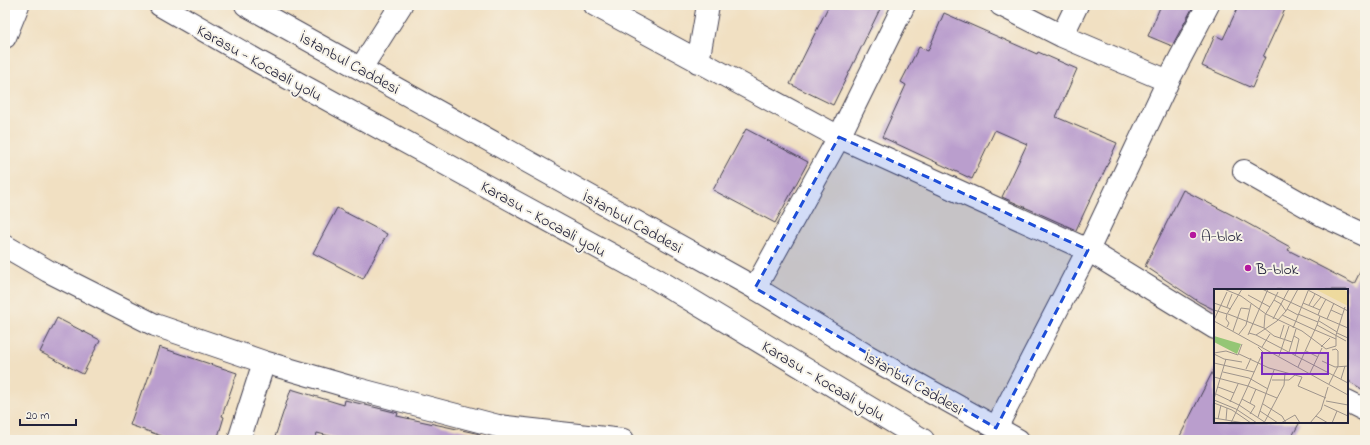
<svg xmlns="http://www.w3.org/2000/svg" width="1370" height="445" font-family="'Indie Flower',sans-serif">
<rect width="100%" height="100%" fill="#f7f3e8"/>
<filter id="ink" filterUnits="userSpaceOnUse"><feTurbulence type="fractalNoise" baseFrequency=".025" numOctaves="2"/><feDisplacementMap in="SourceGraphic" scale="8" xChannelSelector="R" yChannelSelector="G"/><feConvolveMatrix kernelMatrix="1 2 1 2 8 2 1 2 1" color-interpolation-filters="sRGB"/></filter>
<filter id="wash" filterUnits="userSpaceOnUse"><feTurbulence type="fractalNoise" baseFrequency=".012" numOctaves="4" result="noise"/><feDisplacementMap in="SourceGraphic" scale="16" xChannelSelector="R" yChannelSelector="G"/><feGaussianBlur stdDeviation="0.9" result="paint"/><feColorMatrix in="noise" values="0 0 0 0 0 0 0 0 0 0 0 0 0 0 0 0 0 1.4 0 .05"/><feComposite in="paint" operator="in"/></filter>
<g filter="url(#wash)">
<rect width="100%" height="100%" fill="#f1e0c2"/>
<g id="blocks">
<path fill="#ba9ecd" d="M829,5H882L833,105L790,84Z
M1161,5H1194L1172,46L1148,36Z
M1239,5H1287L1263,57H1265L1252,88L1202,66L1215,35L1223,39Z
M944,13L1037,54L1038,52L1077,69L1056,117L1117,143L1100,181H1099L1076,230L1002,197L1027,144L995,130L972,179L882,137L906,85L901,82L919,47L928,51Z
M746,129L808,162L775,223L713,190Z
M1183,190L1236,217L1290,247L1288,250L1354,284L1365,262V391L1347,380V290H1215V310L1199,302L1145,266Z
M337,208L387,234L363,279L313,253Z
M57,318L100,340L83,374L40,352Z
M159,347L237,373L222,416L224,417L217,440H173L130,425L142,390H144Z
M1215,367V422H1300L1290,440H1178Z
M291,389L344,405L345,400L398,413L397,416L480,434L479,440H346L317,433L315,440H284L275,437Z"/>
</g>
</g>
<g filter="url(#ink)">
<use href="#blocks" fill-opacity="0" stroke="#413e4f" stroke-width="1"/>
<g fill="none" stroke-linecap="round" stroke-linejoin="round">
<g stroke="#413e4f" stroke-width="24">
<path id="minor" d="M595,5L839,137L1088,250L1215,328
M1001,5L1062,36L1168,81
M1062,36L1077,5
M5,37L18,5
M698,62L708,5
M361,68L401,5
M1244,171L1322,215L1365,235
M5,246L48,271L155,325L264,362L350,387L498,426L623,440
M755,288L839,137L904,5
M1347,401L1365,410
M996,428L1088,250L1168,81L1208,5
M239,440L264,362"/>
</g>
<g stroke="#413e4f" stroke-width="24">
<path id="trunk" d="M160,5L261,63L656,279L923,440
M246,5L755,288L864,354L1018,440"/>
</g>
<use href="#minor" stroke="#fff" stroke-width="22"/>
<use href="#trunk" stroke="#fff" stroke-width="22"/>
</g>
</g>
<path fill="#1d4ed8" fill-opacity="0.2" stroke="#1d4ed8" stroke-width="3" stroke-dasharray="8 5" stroke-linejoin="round" d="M839,137L1088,250L996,428L755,288Z"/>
<g fill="#b5179e" stroke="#f7f3e8" stroke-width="1.5">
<circle cx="1193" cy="235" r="4"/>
<circle cx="1248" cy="268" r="4"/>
</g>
<g text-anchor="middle" stroke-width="4" stroke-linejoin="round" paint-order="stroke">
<g font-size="16" fill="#22223b" stroke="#f7f3e8">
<text transform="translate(260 62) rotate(29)" y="6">Karasu - Kocaali yolu</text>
<text transform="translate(350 62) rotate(29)" y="6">İstanbul Caddesi</text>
<text transform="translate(544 218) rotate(29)" y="6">Karasu - Kocaali yolu</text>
<text transform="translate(633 221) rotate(29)" y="6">İstanbul Caddesi</text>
<text transform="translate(824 380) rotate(31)" y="6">Karasu - Kocaali yolu</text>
<text transform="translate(914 382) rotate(30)" y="6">İstanbul Caddesi</text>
</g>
<g font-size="16" fill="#22223b" stroke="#f7f3e8" text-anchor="start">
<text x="1201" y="241">A-blok</text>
<text x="1256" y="274">B-blok</text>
</g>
</g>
<g transform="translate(1214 289)">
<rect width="134" height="134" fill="#f1e0c2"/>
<path d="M0,47L27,55L23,65L0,53Z" fill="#95c675"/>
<path d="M101,0H128L134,3V17Z" fill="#eeda9e"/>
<path fill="none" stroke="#9e948c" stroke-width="1" d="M10,0L27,7L52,25L88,42L112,60L122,57V46L131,18M48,0L104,26L106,21L89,14M92,0L134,22M64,3L60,11L67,15L75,0M34,6L56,18M0,14L17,20M95,16L101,5M13,18L18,5M99,18L107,8M73,20L84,26M0,21L13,25M106,21L112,10M117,21L128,26M72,22L84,0M14,25L50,39L60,47L78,53M84,25L104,33M68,26L101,41M106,27L134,39M113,30L120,14M0,31L13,3M0,32L134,106M105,32L123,43M103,36L132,52M13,38L15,34L12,30L13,25L28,0M50,39L51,26L60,11M79,39L94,2M101,41L122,50M19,42L27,19L35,20M35,44L42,46L63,32L72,22L67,15L59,30M123,44L134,49M25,45L32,36L37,15M34,46L54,0M42,46L134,94M80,47L85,50L81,67M66,49L70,36M48,58L56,45M107,58L116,49M92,62L104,68M75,63L82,40M0,64L12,62L24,66L28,55M0,65L10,70L28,73M25,65L55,79L88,88L84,97L112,109M65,67L75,37M108,72L121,78L134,77M0,74L40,83M84,78L103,36L106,27L104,26M32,80L37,69M9,83L35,89L54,100M96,84L108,59M0,88L34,97L49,63L44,58M127,90L131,77M58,91H75L81,86M115,95L124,77V62L122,60L118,61M4,98L20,104M2,105L25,116L52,134M0,110L12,70M28,110L41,117L36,125M0,111L22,120L43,134M112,112L134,116M16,113L24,95M0,114L18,121L37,134M36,114L42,100M49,115L68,127L72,134M110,116L123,122L118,134M46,122L64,134M123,122L134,127M102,127L114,134M44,128L60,81M0,129L30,134M4,130L7,116M12,131L13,119M17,134L34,97L63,109M50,134L70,96L71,84M67,134L81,126L86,134M96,134L107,121L114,98"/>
<path fill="#7b2cbf" fill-opacity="0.15" stroke="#7b2cbf" stroke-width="2" d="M48,64H114V85H48Z"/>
<rect width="134" height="134" fill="none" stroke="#22223b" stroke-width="2"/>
</g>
<rect width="1370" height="445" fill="none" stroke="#f7f3e8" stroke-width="20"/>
<path d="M20 419v6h56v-6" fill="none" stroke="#22223b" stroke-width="2"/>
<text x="26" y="419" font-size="12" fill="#22223b" stroke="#f7f3e8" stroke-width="3" paint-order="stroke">20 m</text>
</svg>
